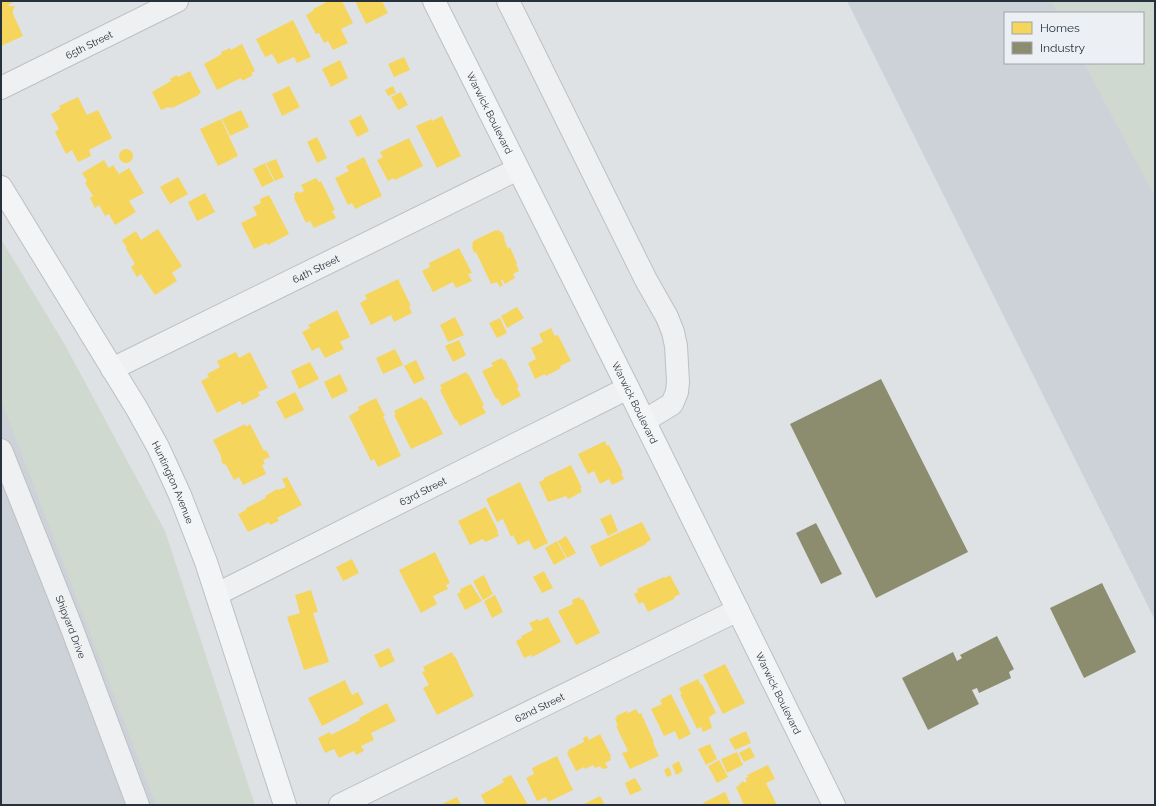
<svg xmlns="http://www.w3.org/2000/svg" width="1156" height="806" font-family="Raleway,sans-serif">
<rect width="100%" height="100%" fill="#dfe2e5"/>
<path fill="#cdd2d8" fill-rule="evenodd" d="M847,1H1155V620ZM1005,13H1143V63H1005Z
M1,268L240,805H1Z"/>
<path fill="#d0d9d0" d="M1051,1H1155V197L1084,63H1143V13H1058Z
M1,239L65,345L165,531L255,805H156L1,400Z"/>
<path fill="#f6d55c" d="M1,1H15L8,5L10,6H14L15,8L13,9V14L23,36L1,46Z
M324,1H342L353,23L341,29L348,43L333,50L328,41L324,43L319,33L316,34L306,15L313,11V9L325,3Z
M355,1H382L388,13L366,24Z
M293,20L311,57L297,63L294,57L278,64L272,54L265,57L256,39Z
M242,44L255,71L251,73L253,75L242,81L241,78L217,90L204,64L222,54L221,52L230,48L231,50Z
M404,57L410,70L394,77L388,64Z
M340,60L348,78L331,87L322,69Z
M190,71L201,93L198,94L199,95L172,108L171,107L169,108L168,107L161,110L152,92L171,81L170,79L177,75L178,77Z
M289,86L300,107L282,116L272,94Z
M393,86L396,93L388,96L385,90Z
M401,92L408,105L398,110L391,97Z
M78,97L87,115L98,110L112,138L89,150L91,156L78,162L72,150L66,154L55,132L59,129L51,114L60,109L59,106Z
M241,110L249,127L230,136L222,119Z
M361,115L369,131L357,137L349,121Z
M442,116L461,156L437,168L416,126L432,119V121Z
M221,119L238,156L218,166L200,129Z
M317,137L327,158L317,163L307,142Z
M409,138L423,166L395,180L393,178L388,181L377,160L383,157L380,152Z
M119 156a7 7 0 1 1 14 0a7 7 0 1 1-14 0Z
M364,157L382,196L355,209L352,203L348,205L335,178L349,171L346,166Z
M276,159L284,177L275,181L266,163Z
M104,160L109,168L113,165L119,174L129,168L144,193L129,201L136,212L115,225L109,214L105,216L99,205L95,208L90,198L93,196L85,183L87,181L82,173Z
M265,163L274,181L262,187L253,169Z
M178,177L188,194L170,204L160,187Z
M316,178L319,182L321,181L335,210L332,211L336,218L314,228L310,221L306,223L294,198L295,197L294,194L298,191L299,193L304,191L301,185Z
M205,193L215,212L197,221L188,202Z
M269,195L289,234L268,245L266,243L254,249L241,223L257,215L253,207L261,203L260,199Z
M158,229L182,266L172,273L177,281L155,295L141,274L137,277L131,267L135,264L126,249L127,248L122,240L136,231L141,240Z
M496,230L497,231L499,230L501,233L502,232L505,238L504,239L508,249L510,247L517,263L516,264L519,271L513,274L515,278L505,284L502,279L501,280L503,285L500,287L497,282L491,284L476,252L474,253L472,247L473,246L472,243L474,242L473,241Z
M459,248L472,273L468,274L472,281L456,288L453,282L433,292L422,271L430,267L429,263Z
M398,279L411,306H409L412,313L394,322L391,315L371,325L360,303L367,299L365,295Z
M517,307L524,318L507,328L501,316Z
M337,310L350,337L340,342L344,349L325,358L319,347L312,351L302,332L310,328L308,325Z
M455,317L464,335L448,342L440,325Z
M500,318L507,333L497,338L489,323Z
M551,328L555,336L558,335L571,361L560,366L561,368L546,376L545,374L535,379L528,363L536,359L531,348L543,342L539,334Z
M459,340L466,355L453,362L445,346Z
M395,349L403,365L383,374L376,358Z
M236,352L239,358L250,352L268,388L258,392L260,396L242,405L240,401L217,413L201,381L209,377L207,374L220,367L217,361Z
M502,358L504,361L505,360L519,387L517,388L521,396L502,406L497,398L496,399L482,371L493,366L491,363Z
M416,360L425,379L414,384L404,366Z
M310,362L319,379L299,389L291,371Z
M466,372L468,375H469L484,405L482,406L486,413L460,426L456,419L455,420L440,390L442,389L440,385Z
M340,374L348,391L332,399L324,382Z
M295,392L304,410L285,419L276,402Z
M422,397L424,401L426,400L443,434L411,449L394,415H396L394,411Z
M376,398L385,416H383L401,456L378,467L374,459L371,461L349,416L359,410L358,407Z
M245,424L246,427L250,424L264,451L266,450L270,457L263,460L265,464L262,465L266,474L243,485L239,477L234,480L226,465L222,463L221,456L213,440Z
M605,441L607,446L609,445L623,473H621L624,479L612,485L609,479L600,484L594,471L588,474L578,454Z
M571,465L582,488H580L582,492L568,499L566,496L548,502L539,482L544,480V478Z
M287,477L302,505L277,518L279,521L270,525L269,522L248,532L238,514L246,510V508L266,498L265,496L277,489L278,490L286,487L282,479Z
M520,482L548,543L534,550L529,540L518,545L513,535L511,537L503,519L497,522L486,499Z
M486,507L498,531L497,532L499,536L485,542L483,539L470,545L458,521Z
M611,514L618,531L608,536L600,519Z
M642,522L651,540L646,543V544L600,567L590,546Z
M566,536L576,553L567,558L558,541Z
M557,541L566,558L554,565L545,548Z
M435,552L450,583L446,585L448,589L433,596L437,604L421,613L399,570Z
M352,559L359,573L343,581L336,567Z
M544,571L553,588L542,593L533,577Z
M484,575L493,594L483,600L473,581Z
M670,575L680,594L674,597V599L648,612L643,602L639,604L634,594L638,592L637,589L664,577L665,578Z
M471,584L482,601L465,610L457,594L461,592L460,589Z
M311,590L318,612L313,613L329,662L304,670L287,617L300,613L295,595Z
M495,595L503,612L492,618L484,601Z
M580,597L581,600L583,599L600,633L576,645L558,611L573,604L572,600Z
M548,617L561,642L532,657L531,655L524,658L516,641L522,638L521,636L533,630L529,623L538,619L539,621Z
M389,648L395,661L380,668L374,655Z
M452,652L454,657L455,656L474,696L437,715L423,688L429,685L422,672L425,671L423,667Z
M725,664L745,703L723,714L703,675Z
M698,679L701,685L702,684L716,713L709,717L712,728L703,732L701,727L697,729L680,694H682L679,688Z
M345,680L352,695L358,692L364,704L322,726L308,698Z
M671,694L691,734L679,740L675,731L664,736L651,709L662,704L660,700Z
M387,703L396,721L371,733L374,740L361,746L364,751L356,755L354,751L339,758L334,749L325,753L318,738L330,732L331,735L360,720L359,718Z
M636,709L639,714L641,713L654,742L653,743L659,756L630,769L622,753L628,751L616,726L618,725L615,719L617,718L616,716L627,711L628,713Z
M746,731L751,743L735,750L729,739Z
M600,734L611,756L610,757L611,760L605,763L608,768L602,769L600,766L595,768L593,765L585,769L584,767L576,771L567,753L569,752L568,750L584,742L583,738L587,736L589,740Z
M710,744L717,759L706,765L698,749Z
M750,747L755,757L744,762L739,753Z
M737,752L743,765L727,773L721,759Z
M557,756L573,790L548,802L546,797L537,801L526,778L534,774L532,768Z
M719,760L728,777L717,783L708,766Z
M679,761L683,771L676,775L672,765Z
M768,765L775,779L766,783L777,805H744L736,787L740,785L739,784L744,781V783L747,781L745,778L749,777L747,775Z
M669,767L672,775L667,777L664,770Z
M511,775L528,805H486L481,795L504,782L502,779Z
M635,778L642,790L630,795L625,783Z
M725,792L731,805H704L703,803Z
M600,796L605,805H582Z
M457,797L461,805H443L442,804Z"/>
<path fill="#8c8c6e" d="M881,379L968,552L876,598L790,424Z
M816,523L842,574L821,584L796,533Z
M1102,583L1136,652L1084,678L1050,608Z
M997,636L1014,669L1009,672L1011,678L979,693L977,688L972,690L979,704L928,730L902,678L953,652L957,661L962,658L960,655Z"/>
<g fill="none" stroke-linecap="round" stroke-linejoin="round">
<g stroke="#bdc0c3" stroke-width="24">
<g id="minor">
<path d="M508,1L646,280L667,317L673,332L676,346L678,382L677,392L672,404L644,421"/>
<path id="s1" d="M1,88L177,1"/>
<path id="s2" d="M112,369L518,169"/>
<path id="s3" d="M1,450L71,626L138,805"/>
<path id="s4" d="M217,594L628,388"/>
<path id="s5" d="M340,805L738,610"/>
</g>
</g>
<g stroke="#bbbfc3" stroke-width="24">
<g id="major">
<path id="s6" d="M434,1L628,388L834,805"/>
<path id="s7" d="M1,187L137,409L158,447L180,495L206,562L285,805"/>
</g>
</g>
<use href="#minor" stroke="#eef0f1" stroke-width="22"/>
<use href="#major" stroke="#f3f4f5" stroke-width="22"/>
</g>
<g text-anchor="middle" stroke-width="4" stroke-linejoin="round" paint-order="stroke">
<g font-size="10" fill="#26313d" stroke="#ecf0f5">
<text dy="4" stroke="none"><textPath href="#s1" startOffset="98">65th Street</textPath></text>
<text dy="4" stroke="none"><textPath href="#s6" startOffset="125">Warwick Boulevard</textPath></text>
<text dy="4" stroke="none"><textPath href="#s2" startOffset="227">64th Street</textPath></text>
<text dy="4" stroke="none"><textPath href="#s6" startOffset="449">Warwick Boulevard</textPath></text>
<text dy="4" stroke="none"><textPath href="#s7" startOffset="342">Huntington Avenue</textPath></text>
<text dy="4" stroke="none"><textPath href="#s4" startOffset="230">63rd Street</textPath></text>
<text dy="4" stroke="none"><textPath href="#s3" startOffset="190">Shipyard Drive</textPath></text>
<text dy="4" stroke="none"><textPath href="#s6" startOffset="773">Warwick Boulevard</textPath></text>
<text dy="4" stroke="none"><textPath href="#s5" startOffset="222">62nd Street</textPath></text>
</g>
</g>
<rect width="1156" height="806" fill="none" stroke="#26313d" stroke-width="4"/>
<rect x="1004" y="12" width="140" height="52" fill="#ecf0f5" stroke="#9da4ab"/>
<rect x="1012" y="22" width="20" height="12" fill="#f6d55c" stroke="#9da4ab"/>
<text x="1040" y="32" font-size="12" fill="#26313d">Homes</text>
<rect x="1012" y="42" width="20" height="12" fill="#8c8c6e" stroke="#9da4ab"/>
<text x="1040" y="52" font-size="12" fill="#26313d">Industry</text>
</svg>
